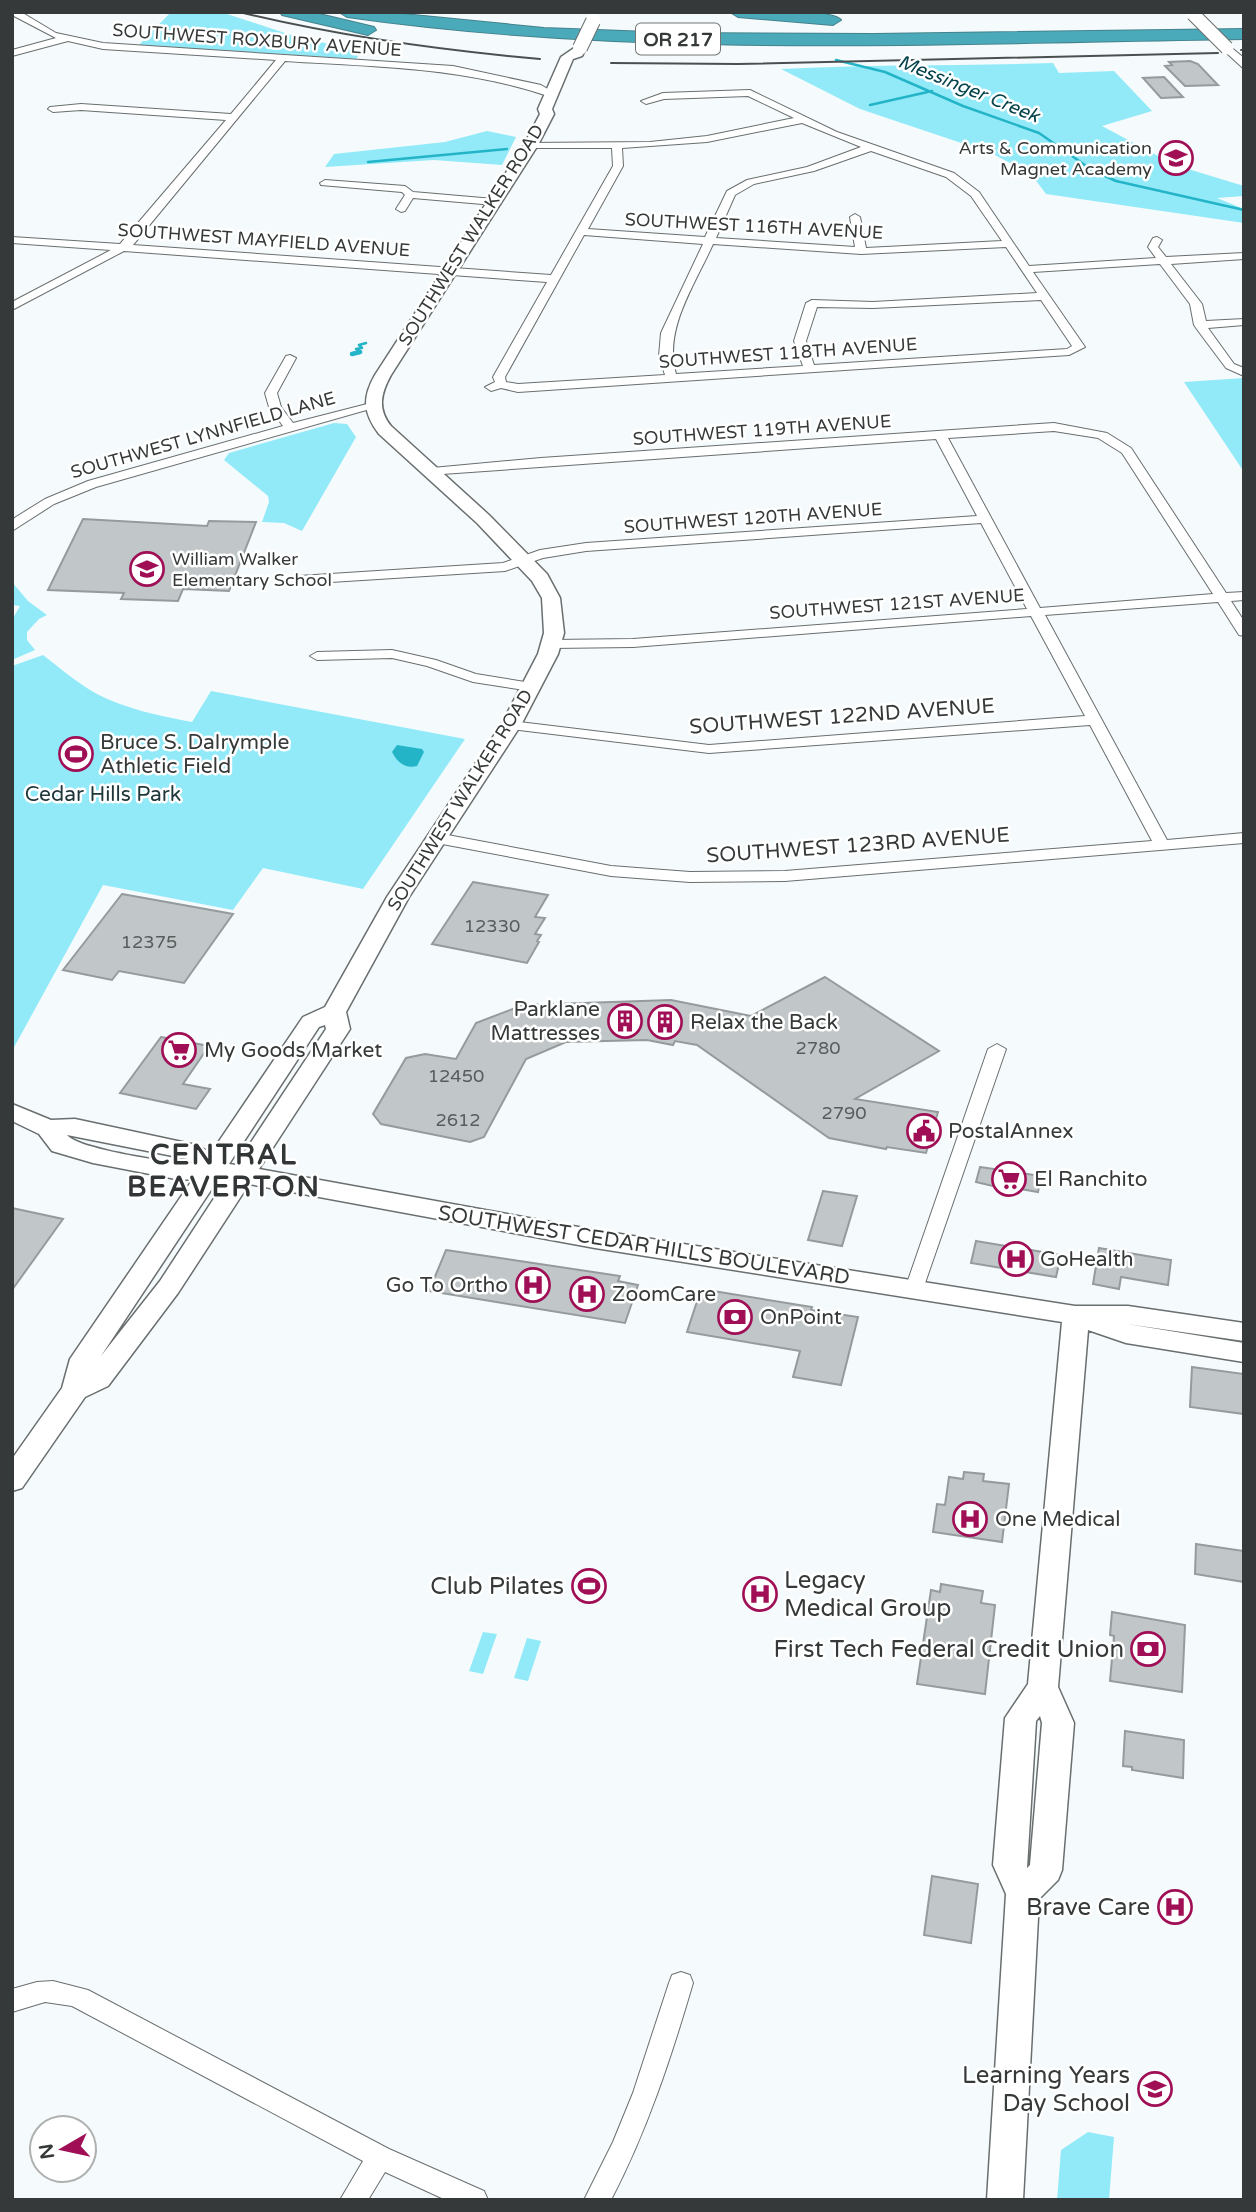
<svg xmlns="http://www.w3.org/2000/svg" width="1256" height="2212" font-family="'Varela Round',sans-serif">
<rect width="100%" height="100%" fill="#f5fbfc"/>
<path fill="#92eaf9" d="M171,12H221L297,37L362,51L356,59L139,45Z
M1053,63L1059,73L1114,71L1152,111L1102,126L1175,165L1244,186V196L1217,198L1244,209V223L1046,194L1031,174L991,153L860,109L781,69C872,64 962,66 1053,63Z
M487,131L516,137L502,165L434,160L325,167L334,154L445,142Z
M1244,378V472L1184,382Z
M334,423L347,424L356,437L302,531L284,523L262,522L269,502L268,496L224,460L229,453Z
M12,582L28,601L47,615L39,619L27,632V640L35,650L12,660V620L20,606L12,605Z
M43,655C60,668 77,683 97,694C125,709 161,716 192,722L211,691L465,739L363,889L263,868L233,910L103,885L12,1051V666Z
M483,1632L497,1634L483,1674L469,1671Z
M527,1638L541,1641L528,1681L514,1678Z
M1088,2132L1114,2137L1109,2200H1057L1061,2150Z"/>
<path fill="#24b4c7" d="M397,745L422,749L424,752L417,766C405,769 397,762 392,752Z"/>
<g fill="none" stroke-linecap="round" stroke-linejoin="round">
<path stroke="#24b4c7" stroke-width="2.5" d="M836,60L885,72L963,106L1039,133L1092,170L1116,181L1244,210
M870,105L932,91
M368,162L507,149
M355,353L361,352L356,349L362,348L359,345L366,343"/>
<path stroke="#24b4c7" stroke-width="4.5" d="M352,354L360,352"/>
</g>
<path fill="#c1c7c8" stroke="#959b9c" stroke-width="2" d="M1190,61L1198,64L1218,85L1185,86L1165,66L1172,65L1169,62Z
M1164,77L1183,97L1161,98L1143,78Z
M83,519L207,526L209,521L256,522L229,591L183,589L178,601L121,599L124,593L48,590Z
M473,882L548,895L535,917L545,918L535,934L541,935L537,941L539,942L527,963L432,944Z
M122,894L233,914L184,983L119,971L112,980L63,970Z
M825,977L939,1051L855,1099L938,1112L926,1153L887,1147L886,1149L829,1138L697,1045L675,1041L673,1045L647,1040L566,1042L526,1059L484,1137L470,1142L381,1124L373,1114L406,1058L425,1054L456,1059L476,1023L523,1005L671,1000L751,1016Z
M161,1037L209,1046L183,1084L210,1089L196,1109L120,1093Z
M980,1167L1041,1176L1038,1192L1014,1188V1191L976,1182Z
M823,1191L857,1196L842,1246L808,1240Z
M12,1208L63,1219L12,1290Z
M976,1241L1061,1255L1056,1277L971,1263Z
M1099,1248L1171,1260L1168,1285L1121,1277L1119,1289L1093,1284Z
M446,1250L620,1276L618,1281L638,1285L625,1323L429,1291Z
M701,1289L812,1307L811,1310L858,1317L841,1385L793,1377L800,1351L687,1332Z
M1192,1367L1244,1374V1414L1190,1407Z
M964,1472L984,1474L983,1481L1009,1484L1002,1542L933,1532L937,1504L945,1505L949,1477L963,1479Z
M1196,1544L1244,1551V1582L1195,1574Z
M941,1584L983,1591L981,1603L995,1605L985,1694L917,1684L931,1590L940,1592Z
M1112,1612L1185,1625L1182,1692L1110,1681L1114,1636L1110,1635Z
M1125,1731L1184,1740L1183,1778L1132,1770V1767L1123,1766Z
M932,1876L978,1884L971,1943L924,1935Z"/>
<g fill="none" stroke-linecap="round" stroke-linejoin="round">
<g stroke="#696e6f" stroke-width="2">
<path id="minor" d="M12,12H21L56,33L103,43L453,66L541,85L556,94L551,97C465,67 376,67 285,61L133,245L551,275L613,166L612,148H531L527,147V143L650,142L707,136L794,118L748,96L664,99L646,104L641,101L663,93L750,90L837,132L954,173L979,192L1029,266L1156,258L1148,247L1153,238L1157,237L1162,240L1158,247L1166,257L1244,253V259L1171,264L1202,304L1206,321L1244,319V325L1208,328L1234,364L1244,368V376L1226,368L1199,332L1194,325L1190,304L1160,264L1033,272L1085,347L1069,355L518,392L501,388L491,391L485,387L495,382L493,377L547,282L124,251L12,310V302L111,250L12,243V237L120,244L226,120L81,110L53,112L48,109L50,107L81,104L231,114L276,60L103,49L68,41L12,56V50L56,38L12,15ZM802,123L861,147L807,167L747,180L727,191L705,237L588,229L623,166L622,148L707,142ZM871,151L946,177L971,196L1002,241L866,248L860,217L855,214L850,217L855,247L716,238L735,195L754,184L814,171ZM584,235L703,244L661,333L659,356L665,375L518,384L506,382L505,377ZM713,244L861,254L1006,247L1037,293L873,302L812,300L806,303L794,341L803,366L676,374C663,329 695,285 713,244ZM1041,300L1072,346L1067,349L814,365L806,341L817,307L873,308Z
M325,180L405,186L413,192L494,199L499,202L494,205L413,198L405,211L401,212L396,209L405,195L402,192L321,185L320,183Z
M290,355L296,358L277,393L281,407L293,423L371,403L377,407L96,487L54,504L12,531V520L16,517L45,499L88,481L283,426L269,407L265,393L286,356Z
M1054,423L1107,433L1131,448L1226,593L1244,592V600L1231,601L1244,621V636L1239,635L1218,602L1045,615L1167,840L1244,833V843L785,881L690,882L611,876L437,843L429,838L437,833L611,866L690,872L785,871L1152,841L1090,725L709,753L511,729L504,725L511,721L709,745L1085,716L1031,616L633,647L552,648L545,644L552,640L633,639L1027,609L981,523L586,551L543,558L505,571L299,584L292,580L299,576L503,563L540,550L586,543L977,516L936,439L428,475L426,472L432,468L541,458ZM1054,431L1098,438L1122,453L1213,594L1040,608L948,438Z
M392,650L436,660L476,674L531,683L538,687L531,691L473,682L427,666L392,658L317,660L310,656L317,652Z
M997,1044L1006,1049L923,1289L921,1294H907L905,1289L988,1049Z
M681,1972L690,1975L693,1983C671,2058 647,2131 611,2200H584L613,2142L633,2093L669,1983L672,1975Z
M53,1981L88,1990L389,2149L484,2191L488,2200H446L385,2172L368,2200H340L363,2161L72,2006L45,2002L12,2012V1989L37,1982Z"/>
</g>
<g stroke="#696e6f" stroke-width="2">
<path id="tertiary" d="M1227,44L1244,58V69L1221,48Z"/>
</g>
<g stroke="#696e6f" stroke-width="3">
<path id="secondary" d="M580,44L586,48L582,56L573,59L552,109L554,114L538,145L391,375C381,393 377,409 391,426L489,515L547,574L560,598L564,633L558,654L521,725L409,897L346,1012L350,1029L259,1169L595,1230L1075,1306H1128L1244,1323V1341L1127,1324L1244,1343V1362L1126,1343L1088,1330L1058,1687L1074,1723L1062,1870L1058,1880L1039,1899L1023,2200H987L1006,1894L993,1865L1005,1718L1028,1684L1062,1322L595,1248L249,1184L178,1293L108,1386L85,1397L22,1488L12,1491V1459L62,1388L70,1359L193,1179L181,1180L93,1163L52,1151L39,1134L12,1121V1104L51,1120L75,1119L196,1145L211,1153L303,1017L325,1007L387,897L501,725L538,654L544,633L542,598L532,581L477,523L379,434C363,413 362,398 375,375L524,145L540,114L538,109L561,57ZM325,1025L326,1029L236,1165L229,1164L319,1027ZM67,1135L188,1159L192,1163L181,1164C159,1160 78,1149 67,1135ZM219,1178L226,1180L160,1281L101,1356ZM1040,1716L1042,1723L1030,1865L1027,1868L1036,1721Z"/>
</g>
<g stroke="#44828d" stroke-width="2">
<path id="motorway" d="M280,12H311L374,27L376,30L368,35L282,15Z
M339,12H383L544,28L676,33L874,34L1244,29V39C945,43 643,59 347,17Z
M730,12C750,12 829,8 841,20L833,25L738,17Z"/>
</g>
<use href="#minor" fill="#fff" fill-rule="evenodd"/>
<use href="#tertiary" fill="#fff" fill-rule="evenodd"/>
<use href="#secondary" fill="#fff" fill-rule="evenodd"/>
<use href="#motorway" fill="#4baaba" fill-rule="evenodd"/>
<path stroke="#4b4f4f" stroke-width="2" d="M239,12C338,36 438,50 540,59
M1241,50H1244
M611,63L738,64L1218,53"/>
<g stroke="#696e6f" stroke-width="15" stroke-linecap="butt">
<path id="tertiary-bridge" d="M1193,14L1227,48"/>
</g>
<g stroke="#696e6f" stroke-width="16" stroke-linecap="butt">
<path id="secondary-bridge" d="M580,48L593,21"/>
</g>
<use href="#tertiary-bridge" stroke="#fff" stroke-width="13"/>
<use href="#secondary-bridge" stroke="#fff" stroke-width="14"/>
</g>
<defs>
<g id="school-ring" transform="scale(1.75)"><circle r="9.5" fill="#fff" stroke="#a00f56" stroke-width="1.5"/><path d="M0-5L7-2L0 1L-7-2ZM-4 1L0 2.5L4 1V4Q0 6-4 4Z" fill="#a00f56"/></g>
<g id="stadium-ring" transform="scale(1.75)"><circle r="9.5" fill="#fff" stroke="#a00f56" stroke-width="1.5"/><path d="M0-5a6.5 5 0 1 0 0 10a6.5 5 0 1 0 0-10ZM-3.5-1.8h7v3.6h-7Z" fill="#a00f56"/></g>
<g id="building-ring" transform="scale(1.75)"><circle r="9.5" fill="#fff" stroke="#a00f56" stroke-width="1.5"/><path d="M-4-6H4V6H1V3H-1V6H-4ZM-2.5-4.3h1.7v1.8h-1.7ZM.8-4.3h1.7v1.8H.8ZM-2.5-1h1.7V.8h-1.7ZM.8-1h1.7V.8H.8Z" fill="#a00f56"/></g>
<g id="supermarket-ring" transform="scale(1.75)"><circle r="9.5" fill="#fff" stroke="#a00f56" stroke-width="1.5"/><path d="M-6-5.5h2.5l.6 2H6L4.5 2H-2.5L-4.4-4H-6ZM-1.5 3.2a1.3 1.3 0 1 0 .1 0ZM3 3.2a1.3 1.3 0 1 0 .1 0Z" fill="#a00f56"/></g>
<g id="civic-ring" transform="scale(1.75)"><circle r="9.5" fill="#fff" stroke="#a00f56" stroke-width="1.5"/><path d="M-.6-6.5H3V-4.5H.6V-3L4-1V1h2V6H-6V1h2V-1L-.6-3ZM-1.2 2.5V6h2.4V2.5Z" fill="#a00f56"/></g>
<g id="hospital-ring" transform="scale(1.75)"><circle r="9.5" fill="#fff" stroke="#a00f56" stroke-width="1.5"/><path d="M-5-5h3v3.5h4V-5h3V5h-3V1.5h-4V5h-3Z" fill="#a00f56"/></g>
<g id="bank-ring" transform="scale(1.75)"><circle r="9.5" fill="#fff" stroke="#a00f56" stroke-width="1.5"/><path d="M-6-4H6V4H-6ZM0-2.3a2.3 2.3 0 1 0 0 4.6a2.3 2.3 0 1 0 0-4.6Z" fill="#a00f56"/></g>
</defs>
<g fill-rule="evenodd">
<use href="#school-ring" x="1176" y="158"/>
<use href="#school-ring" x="147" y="569"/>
<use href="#stadium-ring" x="76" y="754"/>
<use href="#building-ring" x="625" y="1021"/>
<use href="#building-ring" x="665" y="1022"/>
<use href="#supermarket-ring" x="179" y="1050"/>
<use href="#civic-ring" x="924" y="1131"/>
<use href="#supermarket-ring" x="1009" y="1179"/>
<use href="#hospital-ring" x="1016" y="1259"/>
<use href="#hospital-ring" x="533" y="1285"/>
<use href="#hospital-ring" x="587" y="1294"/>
<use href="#bank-ring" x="735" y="1317"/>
<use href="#hospital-ring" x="970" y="1519"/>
<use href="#stadium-ring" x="589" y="1586"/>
<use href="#hospital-ring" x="760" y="1594"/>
<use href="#bank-ring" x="1148" y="1649"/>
<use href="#hospital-ring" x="1175" y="1907"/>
<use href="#school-ring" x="1155" y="2089"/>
</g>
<g text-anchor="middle" stroke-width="5" stroke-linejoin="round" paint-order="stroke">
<g font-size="18" fill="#363939" stroke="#fff">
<text transform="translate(257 40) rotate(4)" y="6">SOUTHWEST ROXBURY AVENUE</text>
<text transform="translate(754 226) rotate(3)" y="6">SOUTHWEST 116TH AVENUE</text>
<text transform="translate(471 235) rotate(-58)" y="6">SOUTHWEST WALKER ROAD</text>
<text transform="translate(264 240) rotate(4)" y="6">SOUTHWEST MAYFIELD AVENUE</text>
<text transform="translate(788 353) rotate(-4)" y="6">SOUTHWEST 118TH AVENUE</text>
<text transform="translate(762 430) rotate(-4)" y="6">SOUTHWEST 119TH AVENUE</text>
<text transform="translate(203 435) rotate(-16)" y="6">SOUTHWEST LYNNFIELD LANE</text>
<text transform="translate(753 518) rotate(-4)" y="6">SOUTHWEST 120TH AVENUE</text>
<text transform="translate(897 604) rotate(-4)" y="6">SOUTHWEST 121ST AVENUE</text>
<text transform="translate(460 800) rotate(-58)" y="6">SOUTHWEST WALKER ROAD</text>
</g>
<g font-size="18" fill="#363939" stroke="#fff" text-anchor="end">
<text x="1152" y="154">Arts &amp; Communication<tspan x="1152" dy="21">Magnet Academy</tspan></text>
<text x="172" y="565" text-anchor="start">William Walker<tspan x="172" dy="21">Elementary School</tspan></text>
</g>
<g font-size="18" fill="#595c5d">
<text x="492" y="932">12330</text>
<text x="149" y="948">12375</text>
<text x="818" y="1054">2780</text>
<text x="456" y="1082">12450</text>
<text x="844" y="1119">2790</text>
<text x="458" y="1126">2612</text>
</g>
<rect fill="#fff" stroke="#727474" stroke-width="2" x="636" y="23.5" width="84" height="31" rx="5"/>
<g font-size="19" font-weight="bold" fill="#363939">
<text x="678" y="46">OR 217</text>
</g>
<g font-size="19" font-style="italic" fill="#05434b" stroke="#fff">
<text transform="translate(969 88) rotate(22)" y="7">Messinger Creek</text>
</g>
<g font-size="21" fill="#363939" stroke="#fff">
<text transform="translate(842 716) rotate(-4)" y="7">SOUTHWEST 122ND AVENUE</text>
<text transform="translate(858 845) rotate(-4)" y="7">SOUTHWEST 123RD AVENUE</text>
<text transform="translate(644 1245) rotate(9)" y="7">SOUTHWEST CEDAR HILLS BOULEVARD</text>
</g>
<g font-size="21" fill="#363939" stroke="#fff" text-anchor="start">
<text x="100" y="749">Bruce S. DaIrymple<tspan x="100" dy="24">Athletic Field</tspan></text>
<text x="600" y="1016" text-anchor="end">Parklane<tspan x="600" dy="24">Mattresses</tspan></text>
<text x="690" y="1029">Relax the Back</text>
<text x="204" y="1057">My Goods Market</text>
<text x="948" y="1138">PostalAnnex</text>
<text x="1034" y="1186">El Ranchito</text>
<text x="1040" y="1266">GoHealth</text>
<text x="508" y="1292" text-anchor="end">Go To Ortho</text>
<text x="612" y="1301">ZoomCare</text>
<text x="760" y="1324">OnPoint</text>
<text x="995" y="1526">One Medical</text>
</g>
<g font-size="21" fill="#1f363a" stroke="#fff">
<text x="103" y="801">Cedar Hills Park</text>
</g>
<g font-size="24" fill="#363939" stroke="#fff" text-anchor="end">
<text x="784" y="1588" text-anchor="start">Legacy<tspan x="784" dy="28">Medical Group</tspan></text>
<text x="564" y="1594">Club Pilates</text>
<text x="1124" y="1657">First Tech Federal Credit Union</text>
<text x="1150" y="1915">Brave Care</text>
<text x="1130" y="2083">Learning Years<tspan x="1130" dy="28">Day School</tspan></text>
</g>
<g font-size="28" font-weight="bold" letter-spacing="2" fill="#323637" stroke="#fff">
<text x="224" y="1164">CENTRAL<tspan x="224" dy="32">BEAVERTON</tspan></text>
</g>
</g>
<rect width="1256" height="2212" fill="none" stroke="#363939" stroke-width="28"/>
<g transform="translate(63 2149) rotate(261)"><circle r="33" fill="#ffffff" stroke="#afb0b0" stroke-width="2"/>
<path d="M0-5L12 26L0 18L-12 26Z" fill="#a00f56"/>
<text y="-10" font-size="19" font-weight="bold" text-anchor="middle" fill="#363939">N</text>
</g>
</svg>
